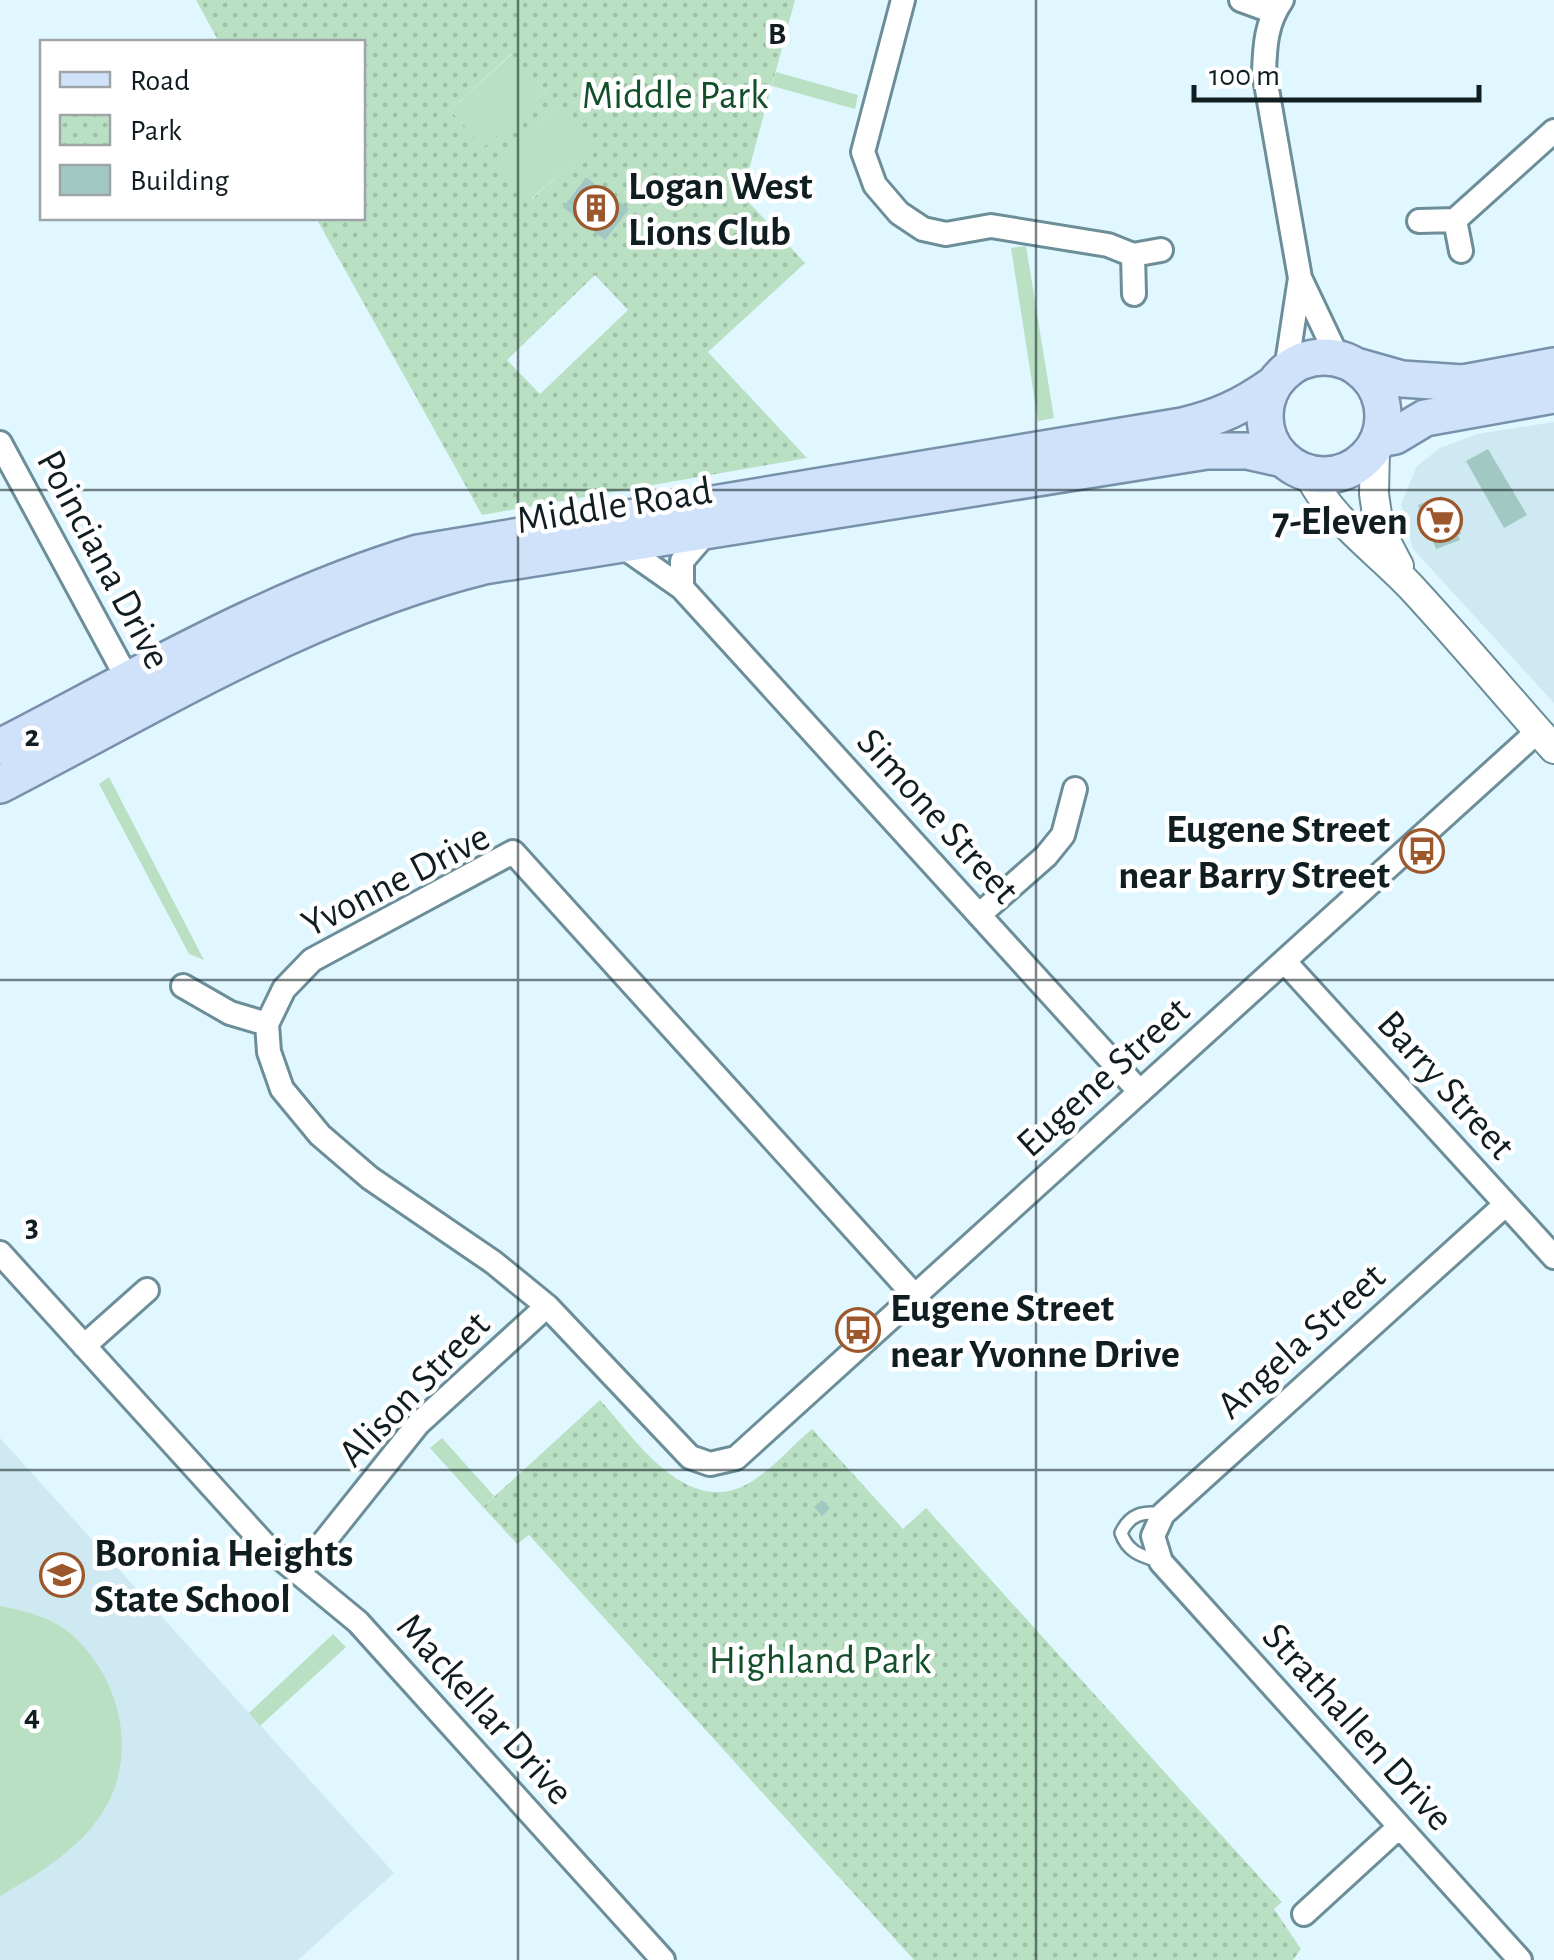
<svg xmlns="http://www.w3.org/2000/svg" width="1554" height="1960" font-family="'Alegreya Sans',sans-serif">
<defs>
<pattern id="park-dots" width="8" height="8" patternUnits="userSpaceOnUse" patternTransform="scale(2.5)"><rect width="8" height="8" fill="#b9e0c3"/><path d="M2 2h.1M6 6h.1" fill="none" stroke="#9ec0a7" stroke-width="1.8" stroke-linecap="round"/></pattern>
</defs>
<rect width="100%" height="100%" fill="#e1f7ff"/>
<path fill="#cee9f1" d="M1554,422V703L1413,549L1401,504L1417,466L1440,448L1477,434Z
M0,1438L394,1873L298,1960H0Z"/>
<path fill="#b9e0c3" d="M512,54L546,91L484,148L450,110Z
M776,72L858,95L855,109L772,86Z
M561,106L595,143L531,199L498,163Z
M1026,246L1054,418L1038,421L1011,248Z
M109,777L204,960L189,954L99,784Z
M442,1438L494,1496L483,1507L430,1448Z
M0,1606C25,1611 51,1617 71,1634C117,1674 137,1745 109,1801C87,1845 40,1873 0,1896Z
M333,1634L346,1647L260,1726L249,1713Z"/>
<path fill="url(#park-dots)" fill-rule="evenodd" d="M196,0H795L742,195L805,263L708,352L807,458L482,515L316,218H362V42H219ZM511,54L546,91L484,147L450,110ZM561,106L594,143L532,199L499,163ZM586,177L628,209L563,207ZM595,275L628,310L540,394L507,360Z
M600,1400C637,1441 690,1523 754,1480C775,1466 793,1445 812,1429L903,1529L926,1508L1282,1902L1274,1909L1301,1949L1293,1960H914L529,1535L517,1544L483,1507Z"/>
<path fill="#a2c8c3" d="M586,177L629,209L605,240L563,207Z
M1488,449L1527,515L1504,528L1466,461Z
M1442,496L1444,501L1448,500L1461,534L1458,535L1460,540L1436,549L1418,505Z
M822,1500L830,1508L822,1516L814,1507Z"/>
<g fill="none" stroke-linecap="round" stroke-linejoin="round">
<g stroke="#6c8e99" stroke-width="16">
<path id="service" d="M1161,1562C1142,1556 1128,1553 1121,1533C1130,1514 1143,1511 1163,1514"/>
</g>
<g stroke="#6c8e99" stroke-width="28">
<path id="minor" d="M903,0L863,152L875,185L899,213L923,229L946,234L991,226L1108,245L1133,255L1161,250
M1241,0L1274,12
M1282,0C1266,23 1265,45 1264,72L1300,278L1286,370
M1455,220L1554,131
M1419,221L1455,220L1461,251
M1133,255L1134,294
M1300,278L1338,358
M0,443L134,691
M622,546L682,588L1140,1092
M682,588V561L706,533
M979,915L1046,856L1063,835L1075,789
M1285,962L1554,1257
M183,986L230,1013L267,1024
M1505,1205L1163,1514L1153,1536L1161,1562L1520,1960
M0,1253L266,1546L358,1622L663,1960
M915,1296L513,852L312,960L284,989L267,1024L269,1052L282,1089L320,1135L370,1178L493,1262L547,1306L690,1457L710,1464L736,1458L1538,731
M84,1346L147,1290
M299,1573L418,1424L547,1306
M1304,1914L1399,1827"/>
</g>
<g stroke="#6c8e99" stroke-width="32">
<path id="tertiary" d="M1375,448L1374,494L1379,528L1399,566
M1308,473C1331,520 1376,550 1411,587C1460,640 1506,695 1554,749"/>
</g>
<g stroke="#7891ab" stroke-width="40">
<path id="primary" d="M1265 416a59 59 0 1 1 118 0a59 59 0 1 1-118 0Z
M1356,366L1402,379L1463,383L1554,366
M1379,439L1395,436L1425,418L1554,395
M0,747C136,677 271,597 418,553L1182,426C1218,418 1243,406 1274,384
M0,785C157,704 311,609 484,566L1207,451H1247L1283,459"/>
</g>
<use href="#service" stroke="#fff" stroke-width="11"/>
<use href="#minor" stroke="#fff" stroke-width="22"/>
<use href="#tertiary" stroke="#fff" stroke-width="28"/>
<use href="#primary" stroke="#d0e2fa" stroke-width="35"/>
</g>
<path fill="none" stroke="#101d21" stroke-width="2.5" stroke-opacity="0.55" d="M518,0V1960M1036,0V1960M0,490H1554M0,980H1554M0,1470H1554"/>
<defs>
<g id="building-ring" transform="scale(2.25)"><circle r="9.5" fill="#fff" stroke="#9d572c" stroke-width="1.5"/><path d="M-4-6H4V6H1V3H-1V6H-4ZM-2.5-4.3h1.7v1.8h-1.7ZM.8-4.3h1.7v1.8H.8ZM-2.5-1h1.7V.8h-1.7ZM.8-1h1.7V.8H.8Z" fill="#9d572c"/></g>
<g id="supermarket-ring" transform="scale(2.25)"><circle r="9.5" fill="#fff" stroke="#9d572c" stroke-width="1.5"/><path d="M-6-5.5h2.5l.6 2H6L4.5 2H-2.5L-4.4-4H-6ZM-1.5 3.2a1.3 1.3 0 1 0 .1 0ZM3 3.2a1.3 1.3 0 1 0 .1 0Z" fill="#9d572c"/></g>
<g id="bus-ring" transform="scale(2.25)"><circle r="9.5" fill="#fff" stroke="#9d572c" stroke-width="1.5"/><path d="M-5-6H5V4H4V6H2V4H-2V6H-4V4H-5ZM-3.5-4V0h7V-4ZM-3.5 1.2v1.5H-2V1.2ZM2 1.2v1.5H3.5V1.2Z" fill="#9d572c"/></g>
<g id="school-ring" transform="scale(2.25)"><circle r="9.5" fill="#fff" stroke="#9d572c" stroke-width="1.5"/><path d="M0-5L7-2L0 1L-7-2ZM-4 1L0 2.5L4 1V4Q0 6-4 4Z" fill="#9d572c"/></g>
</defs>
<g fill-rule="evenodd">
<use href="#building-ring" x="596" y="208"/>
<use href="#supermarket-ring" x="1440" y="520"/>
<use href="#bus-ring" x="1422" y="851"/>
<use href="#bus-ring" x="858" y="1330"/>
<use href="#school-ring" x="62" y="1575"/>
</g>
<g text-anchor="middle" stroke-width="9" stroke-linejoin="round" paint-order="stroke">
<g font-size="40" fill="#124f2a" stroke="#fff">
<text x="675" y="108">Middle Park</text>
<text x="820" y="1673">Highland Park</text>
</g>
<g font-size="40" font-weight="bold" fill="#101d21" stroke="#fff" text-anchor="start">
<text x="628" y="199">Logan West<tspan x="628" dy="46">Lions Club</tspan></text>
<text x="1408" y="534" text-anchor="end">7-Eleven</text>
<text x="1390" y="842" text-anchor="end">Eugene Street<tspan x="1390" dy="46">near Barry Street</tspan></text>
<text x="890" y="1321">Eugene Street<tspan x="890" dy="46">near Yvonne Drive</tspan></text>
<text x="94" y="1566">Boronia Heights<tspan x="94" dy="46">State School</tspan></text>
</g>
<g font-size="40" fill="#101d21" stroke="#fff">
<text transform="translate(614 504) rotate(-9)" y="14">Middle Road</text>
<text transform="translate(105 559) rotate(62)" y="14">Poinciana Drive</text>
<text transform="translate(939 815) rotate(48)" y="14">Simone Street</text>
<text transform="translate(395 879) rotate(-27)" y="14">Yvonne Drive</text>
<text transform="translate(1102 1076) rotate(-42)" y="14">Eugene Street</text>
<text transform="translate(1447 1084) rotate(48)" y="14">Barry Street</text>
<text transform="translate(1300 1340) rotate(-42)" y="14">Angela Street</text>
<text transform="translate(413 1388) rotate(-46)" y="14">Alison Street</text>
<text transform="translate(486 1708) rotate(48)" y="14">Mackellar Drive</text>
<text transform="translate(1359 1726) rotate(48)" y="14">Strathallen Drive</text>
</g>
</g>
<g font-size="32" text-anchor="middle" font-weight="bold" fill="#101d21" stroke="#fff" stroke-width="9" stroke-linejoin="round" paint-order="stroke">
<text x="777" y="44">B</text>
<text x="32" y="746">2</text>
<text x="32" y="1236">3</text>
<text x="32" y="1726">4</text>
</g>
<rect x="40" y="40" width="325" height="180" fill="#ffffff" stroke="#9fa5a6" stroke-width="2.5"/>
<rect x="60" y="72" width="50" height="15" fill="#d0e2fa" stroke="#9fa5a6" stroke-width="2.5"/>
<text x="130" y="90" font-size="30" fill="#101d21">Road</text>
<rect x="60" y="115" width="50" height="30" fill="url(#park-dots)" stroke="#9fa5a6" stroke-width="2.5"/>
<text x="130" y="140" font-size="30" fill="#101d21">Park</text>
<rect x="60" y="165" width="50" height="30" fill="#a2c8c3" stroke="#9fa5a6" stroke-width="2.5"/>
<text x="130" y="190" font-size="30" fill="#101d21">Building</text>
<path d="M1194 85v15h285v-15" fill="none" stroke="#101d21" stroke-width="5"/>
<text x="1209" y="85" font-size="30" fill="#101d21" stroke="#ffffff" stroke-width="8" paint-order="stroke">100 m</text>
</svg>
